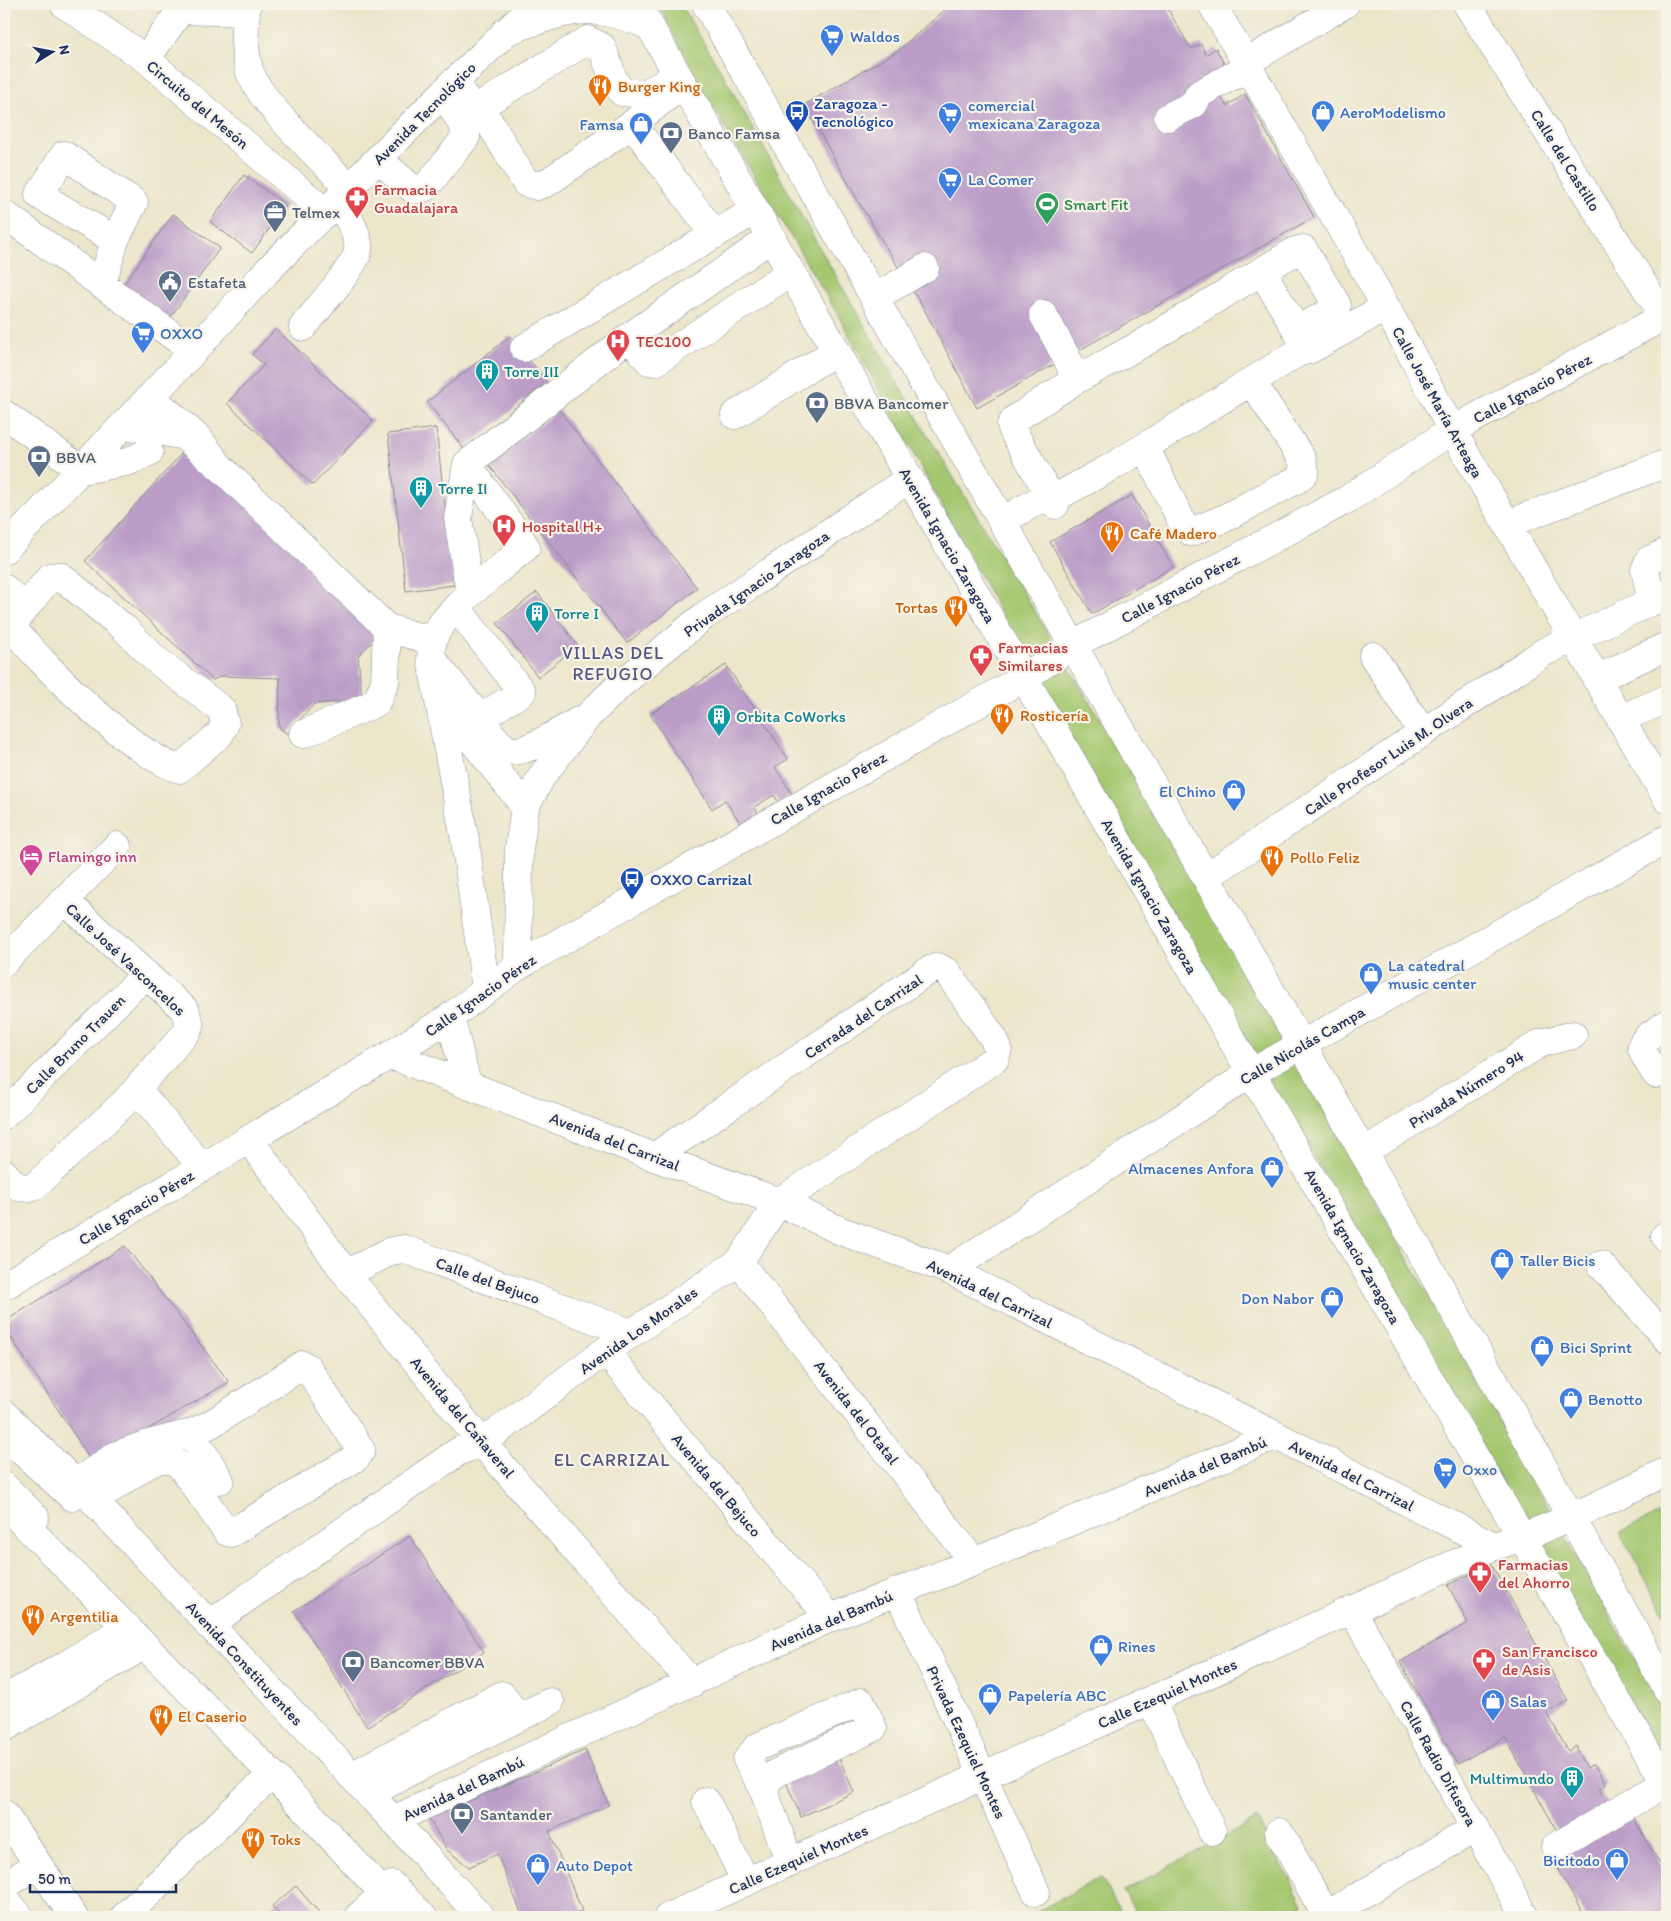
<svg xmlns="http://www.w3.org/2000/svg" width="1671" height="1921" font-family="Itim,sans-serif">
<rect width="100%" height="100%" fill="#f7f3e8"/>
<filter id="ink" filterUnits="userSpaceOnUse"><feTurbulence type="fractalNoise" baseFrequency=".02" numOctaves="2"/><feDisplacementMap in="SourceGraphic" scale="10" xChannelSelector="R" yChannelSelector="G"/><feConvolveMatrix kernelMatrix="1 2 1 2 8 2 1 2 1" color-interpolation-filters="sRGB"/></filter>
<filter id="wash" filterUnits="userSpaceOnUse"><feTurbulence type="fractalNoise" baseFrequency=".0096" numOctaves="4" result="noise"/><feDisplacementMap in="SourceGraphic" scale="20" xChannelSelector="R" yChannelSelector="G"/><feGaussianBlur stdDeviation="1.12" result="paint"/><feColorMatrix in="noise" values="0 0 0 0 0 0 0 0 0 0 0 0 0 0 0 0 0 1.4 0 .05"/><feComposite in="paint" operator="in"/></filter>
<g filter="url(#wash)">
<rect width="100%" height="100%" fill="#ece6cb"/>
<path fill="#a5c770" stroke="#607b67" d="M658,4H680L720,69L807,226L924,429L1140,785L1667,1717V1767L1021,651L838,315L708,99Z
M1667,1510V1618L1620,1533Z
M1257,1819L1303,1904L1278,1917H1138L1124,1891Z
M1101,1877L1123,1917H1027Z"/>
<g id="blocks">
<path fill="#bb9dc8" d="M952,4H1165L1191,49L1201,44L1206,55L1216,48L1229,74L1212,84L1227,106L1245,94L1314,217L977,408L925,311L861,206L804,105L896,52Z
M244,175L286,205L252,253L210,222Z
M173,214L220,248L169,319L123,285Z
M276,329L373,421L313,485L227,403L264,365L252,354Z
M510,336L547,382L464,449L427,402Z
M559,410L697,588L627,643L489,465Z
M436,428L454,585L406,591L388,434Z
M191,443L380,634L358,656L362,700L314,704L287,734L279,727L280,678L221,676L213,680L85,561Z
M1132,495L1173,567L1092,614L1050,542Z
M537,592L578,646L538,677L497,623Z
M726,665L788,759L775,767L792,794L779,803L774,795L754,807L757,811L756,818L743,827L725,800L712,809L650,714Z
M125,1246L229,1382L92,1462L4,1327V1322Z
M410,1536L484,1652L367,1727L294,1611Z
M1491,1564L1568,1701L1547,1713L1568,1751L1576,1746L1587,1768L1594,1764L1606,1785L1599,1789L1611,1810L1561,1838L1505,1737L1458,1764L1400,1662L1468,1623L1448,1585Z
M585,1750L609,1805L549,1831L582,1911L567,1917H523L497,1854L469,1867L447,1850L429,1819Z
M839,1758L854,1792L801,1817L786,1782Z
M1629,1810L1667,1876V1917H1585L1550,1856Z
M296,1886L323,1917H282L272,1906Z"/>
</g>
</g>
<g filter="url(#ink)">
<use href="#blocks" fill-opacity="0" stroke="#848a94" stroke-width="1"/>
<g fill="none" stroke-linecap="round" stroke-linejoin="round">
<g stroke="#848a94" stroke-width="29">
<path id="minor" d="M64,4L146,59L326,213
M247,4C244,24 244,49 249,69C258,102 324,161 350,189
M1212,4L1386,307L1452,430L1667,799
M1467,4L1664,317
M180,10L246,12
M146,59L185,4
M1247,62L1345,4
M453,82L474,110L488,120L526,183L537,186L548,182L632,124L683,84
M474,110L588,40L602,47L614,81L622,92L645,94L673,78
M1168,117L1194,104L1199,94L1249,67
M632,124L715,235
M378,159L414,190L426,187L466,137V131L444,93
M4,214L194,351
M771,238L629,337L649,361L655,362L791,272
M1262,271L1305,345
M102,284L115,240L134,202L64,155L39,195L115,240
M874,298L925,268
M1043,314L1070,364L1074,381
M303,327C314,313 356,265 358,251C360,235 346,214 338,201
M524,348L754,211
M4,414L82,470L127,462L149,452
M735,415L836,351
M123,427L144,428L184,436L219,466L198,438L151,397
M1145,447L1182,522L1191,532L1223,519L1298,479L1305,472L1302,459L1252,382
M467,464L526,547C502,567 443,611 433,639C431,645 432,652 431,659L465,840L486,990
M219,466L387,628L433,641
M1055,505L1014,433L1011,425L1015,419L1074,381L1145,342L1295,251L1303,249L1337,305L1332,311L1297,330
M1002,521L1048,495L1062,494L1115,465L1299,352L1309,350L1386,307
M1507,524L1667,463
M4,550L194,351L267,271L444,92L535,4
M4,588L25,608
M470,594L458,518L467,464L629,337
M1652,602L1645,570L1649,560L1667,552
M4,620C17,632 28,647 41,660C71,692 138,756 179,769L220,734L225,724L221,709L155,659L124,628L60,576L50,577L11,626
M1373,656L1423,733
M432,659L480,718L522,692L457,608
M1596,679L1667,646
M443,703L525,807
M480,718C488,729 496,744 509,750C522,757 567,727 580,720
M1620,719L1667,699
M303,734L376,703L385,682L387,628
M1206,877L1544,652L1667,594
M4,962L117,846
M518,966L519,849L525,807L542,776L588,716L620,685L704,616L909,479
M450,1017L467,1083
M1667,1024C1635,1045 1636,1042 1656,1074L1667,1073
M390,1055L654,1157L779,1202L841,1231L949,1270L1494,1546
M137,1089L202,1167
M4,1115L146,974
M249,1139L346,1274L482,1443L692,1683
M1363,1152L1541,1043L1573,1035
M4,1173C14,1185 20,1192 36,1185L125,1102L187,1032L190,1026L185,1010L64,900
M1665,1236L1667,1239
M739,1262L974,1562
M1601,1265L1667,1339
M949,1270L1251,1073L1667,839
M346,1274L391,1251L404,1249L631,1333
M4,1286L390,1055L450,1017L518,966L1023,678L1073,645L1348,499L1452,430L1667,315
M605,1351L830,1618
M191,1433L220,1480
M4,1435L72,1497
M75,1483L117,1455L148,1444L191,1433L211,1424L303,1365L307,1367L361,1450L357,1457L231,1533L227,1532L180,1465C174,1462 169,1458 162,1459C145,1462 110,1491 94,1501
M4,1486L35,1517
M898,1592L1036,1892
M1352,1610L1525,1917
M208,1625L459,1451L482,1443L605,1351L739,1262L779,1202L995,1059L998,1049L994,1039L947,972L938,967L928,971L654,1157
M4,1699L66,1665L127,1627
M1151,1700L1212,1831
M4,1728L145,1645
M351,1776L502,1695L518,1718
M762,1786L776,1773L873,1728L861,1702L757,1747L747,1760L762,1786L790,1863
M369,1795L399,1777L550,1702
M706,1801L746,1882
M4,1814L74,1917
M393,1820L830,1618L974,1562L1275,1436
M1279,1832L1326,1915
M1555,1847L1666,1783
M392,1885L423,1917
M4,1886L37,1865
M4,1897L20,1917
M124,1917L246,1798L273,1775
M358,1917L384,1893
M1323,1917L1476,1828"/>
</g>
<g stroke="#848a94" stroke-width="29">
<path id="major" d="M637,4L1251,1073L1667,1786
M706,4L1540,1461L1667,1689
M505,32C533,22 568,7 598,11C616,13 633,19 650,26
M4,1414L86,1493L393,1820L481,1917
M4,1504L273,1775L406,1917
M668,1917L1494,1546C1555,1528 1611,1499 1667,1471"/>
</g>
<use href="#minor" stroke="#fff" stroke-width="28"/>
<use href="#major" stroke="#fff" stroke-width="28"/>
</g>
</g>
<defs>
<g id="supermarket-pin" transform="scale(1.25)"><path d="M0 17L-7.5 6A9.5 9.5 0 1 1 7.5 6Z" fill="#3f7fe0" stroke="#f7f3e8"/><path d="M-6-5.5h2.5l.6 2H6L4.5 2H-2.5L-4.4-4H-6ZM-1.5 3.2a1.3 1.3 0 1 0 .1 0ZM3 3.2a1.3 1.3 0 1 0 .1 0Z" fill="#fff"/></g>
<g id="restaurant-pin" transform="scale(1.25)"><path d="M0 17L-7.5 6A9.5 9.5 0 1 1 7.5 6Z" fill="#e8710a" stroke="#f7f3e8"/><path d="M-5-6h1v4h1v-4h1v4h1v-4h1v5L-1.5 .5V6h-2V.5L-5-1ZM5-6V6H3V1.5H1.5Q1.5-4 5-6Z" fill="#fff"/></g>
<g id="bus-pin" transform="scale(1.25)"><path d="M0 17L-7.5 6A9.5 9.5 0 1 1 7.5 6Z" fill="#1a4fb4" stroke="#f7f3e8"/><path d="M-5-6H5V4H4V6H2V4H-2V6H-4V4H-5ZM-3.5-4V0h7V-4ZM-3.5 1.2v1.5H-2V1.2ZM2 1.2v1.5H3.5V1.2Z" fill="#fff"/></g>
<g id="shop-pin" transform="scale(1.25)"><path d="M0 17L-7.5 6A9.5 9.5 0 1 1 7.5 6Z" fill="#3f7fe0" stroke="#f7f3e8"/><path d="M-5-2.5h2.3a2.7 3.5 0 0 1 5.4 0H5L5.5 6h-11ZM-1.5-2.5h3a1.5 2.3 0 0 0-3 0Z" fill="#fff"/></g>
<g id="bank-pin" transform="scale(1.25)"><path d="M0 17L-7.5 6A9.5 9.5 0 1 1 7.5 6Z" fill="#5c6f8a" stroke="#f7f3e8"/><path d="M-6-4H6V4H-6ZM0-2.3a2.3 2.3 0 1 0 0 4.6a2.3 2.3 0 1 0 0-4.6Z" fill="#fff"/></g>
<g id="pharmacy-pin" transform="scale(1.25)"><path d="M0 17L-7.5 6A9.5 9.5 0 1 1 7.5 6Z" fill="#e0444e" stroke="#f7f3e8"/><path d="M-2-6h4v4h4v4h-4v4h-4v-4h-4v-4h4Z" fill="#fff"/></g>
<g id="stadium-pin" transform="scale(1.25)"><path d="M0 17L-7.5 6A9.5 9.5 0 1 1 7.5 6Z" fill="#2e9e5b" stroke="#f7f3e8"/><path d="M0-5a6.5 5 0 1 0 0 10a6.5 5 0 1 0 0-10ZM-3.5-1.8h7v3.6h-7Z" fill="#fff"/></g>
<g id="office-pin" transform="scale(1.25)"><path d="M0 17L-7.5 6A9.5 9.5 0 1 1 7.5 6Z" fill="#5c6f8a" stroke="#f7f3e8"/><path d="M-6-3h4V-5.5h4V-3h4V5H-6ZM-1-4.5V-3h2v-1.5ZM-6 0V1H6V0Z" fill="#fff"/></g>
<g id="civic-pin" transform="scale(1.25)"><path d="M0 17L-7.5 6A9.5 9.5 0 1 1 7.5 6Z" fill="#5c6f8a" stroke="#f7f3e8"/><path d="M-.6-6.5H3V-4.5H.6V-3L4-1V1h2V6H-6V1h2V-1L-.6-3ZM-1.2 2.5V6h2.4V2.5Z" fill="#fff"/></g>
<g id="hospital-pin" transform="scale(1.25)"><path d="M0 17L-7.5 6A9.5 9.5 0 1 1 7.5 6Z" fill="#e0444e" stroke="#f7f3e8"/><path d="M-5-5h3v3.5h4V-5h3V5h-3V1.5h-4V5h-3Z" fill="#fff"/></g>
<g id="building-pin" transform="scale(1.25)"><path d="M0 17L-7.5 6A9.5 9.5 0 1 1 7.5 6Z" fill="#0f9aa8" stroke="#f7f3e8"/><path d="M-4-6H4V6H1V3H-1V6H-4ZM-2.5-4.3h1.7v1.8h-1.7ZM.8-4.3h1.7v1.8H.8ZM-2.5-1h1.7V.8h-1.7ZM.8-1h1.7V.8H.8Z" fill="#fff"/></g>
<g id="hotel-pin" transform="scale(1.25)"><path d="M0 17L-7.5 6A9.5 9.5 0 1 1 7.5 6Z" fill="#d1479c" stroke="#f7f3e8"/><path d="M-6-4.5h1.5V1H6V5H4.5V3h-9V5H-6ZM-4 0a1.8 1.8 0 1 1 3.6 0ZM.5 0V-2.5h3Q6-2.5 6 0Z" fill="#fff"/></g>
</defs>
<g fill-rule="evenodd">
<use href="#supermarket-pin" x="832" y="36"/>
<use href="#restaurant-pin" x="600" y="86"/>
<use href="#bus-pin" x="797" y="112"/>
<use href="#shop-pin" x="1323" y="112"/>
<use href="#supermarket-pin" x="950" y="114"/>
<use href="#shop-pin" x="641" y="124"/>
<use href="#bank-pin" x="671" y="133"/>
<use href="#supermarket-pin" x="950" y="179"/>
<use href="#pharmacy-pin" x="357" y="198"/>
<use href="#stadium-pin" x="1047" y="204"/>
<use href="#office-pin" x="275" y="212"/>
<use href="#civic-pin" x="170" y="282"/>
<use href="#supermarket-pin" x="143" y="333"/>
<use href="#hospital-pin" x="618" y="341"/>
<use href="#building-pin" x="487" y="371"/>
<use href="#bank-pin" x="817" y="403"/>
<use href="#bank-pin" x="39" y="457"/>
<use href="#building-pin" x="421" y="488"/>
<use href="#hospital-pin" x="504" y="526"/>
<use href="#restaurant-pin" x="1112" y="533"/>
<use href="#restaurant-pin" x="956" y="607"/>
<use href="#building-pin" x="537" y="613"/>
<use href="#pharmacy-pin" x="981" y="656"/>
<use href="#restaurant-pin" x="1002" y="715"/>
<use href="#building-pin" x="719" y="716"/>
<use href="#shop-pin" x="1234" y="791"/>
<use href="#hotel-pin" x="31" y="856"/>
<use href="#restaurant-pin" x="1272" y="857"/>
<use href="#bus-pin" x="632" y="879"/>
<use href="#shop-pin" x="1371" y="974"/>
<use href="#shop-pin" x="1272" y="1168"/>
<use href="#shop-pin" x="1502" y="1260"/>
<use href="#shop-pin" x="1332" y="1298"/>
<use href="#shop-pin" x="1542" y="1347"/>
<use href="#shop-pin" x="1571" y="1399"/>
<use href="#supermarket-pin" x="1445" y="1469"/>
<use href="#pharmacy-pin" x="1480" y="1573"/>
<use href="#restaurant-pin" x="33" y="1616"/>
<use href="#shop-pin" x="1101" y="1646"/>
<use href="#pharmacy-pin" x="1484" y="1660"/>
<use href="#bank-pin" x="353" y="1662"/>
<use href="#shop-pin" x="990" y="1695"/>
<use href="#shop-pin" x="1493" y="1701"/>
<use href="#restaurant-pin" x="161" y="1716"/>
<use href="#building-pin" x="1572" y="1778"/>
<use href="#bank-pin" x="462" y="1814"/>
<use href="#restaurant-pin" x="253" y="1839"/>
<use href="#shop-pin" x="1617" y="1860"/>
<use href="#shop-pin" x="538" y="1865"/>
</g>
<g text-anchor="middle" stroke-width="4.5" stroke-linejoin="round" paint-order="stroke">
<g font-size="16" fill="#366cbe" stroke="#f7f3e8" text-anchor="start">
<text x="850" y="42">Waldos</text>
<text x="968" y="111">comercial<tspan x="968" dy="18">mexicana Zaragoza</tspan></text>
<text x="1340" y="118">AeroModelismo</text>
<text x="624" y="130" text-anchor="end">Famsa</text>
<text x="968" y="185">La Comer</text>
<text x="160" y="339">OXXO</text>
<text x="1216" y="797" text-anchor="end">El Chino</text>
<text x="1388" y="971">La catedral<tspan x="1388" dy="18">music center</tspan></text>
<text x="1254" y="1174" text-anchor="end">Almacenes Anfora</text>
<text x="1520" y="1266">Taller Bicis</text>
<text x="1314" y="1304" text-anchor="end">Don Nabor</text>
<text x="1560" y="1353">Bici Sprint</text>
<text x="1588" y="1405">Benotto</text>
<text x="1462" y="1475">Oxxo</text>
<text x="1118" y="1652">Rines</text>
<text x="1008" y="1701">Papelería ABC</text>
<text x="1510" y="1707">Salas</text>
<text x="1600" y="1866" text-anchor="end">Bicitodo</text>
<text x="556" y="1871">Auto Depot</text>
</g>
<g font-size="16" fill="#c56008" stroke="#f7f3e8" text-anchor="start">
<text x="618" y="92">Burger King</text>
<text x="1130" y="539">Café Madero</text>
<text x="938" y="613" text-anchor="end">Tortas</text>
<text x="1020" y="721">Rosticería</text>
<text x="1290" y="863">Pollo Feliz</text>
<text x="50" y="1622">Argentilia</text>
<text x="178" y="1722">El Caserio</text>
<text x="270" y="1845">Toks</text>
</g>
<g font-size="16" fill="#164399" stroke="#f7f3e8" text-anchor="start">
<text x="814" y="109">Zaragoza -<tspan x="814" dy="18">Tecnológico</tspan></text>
<text x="650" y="885">OXXO Carrizal</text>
</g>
<g font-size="16" fill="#1b2f5e" stroke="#f7f3e8">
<text transform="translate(198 104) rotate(40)" y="6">Circuito del Mesón</text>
<text transform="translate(424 113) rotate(-45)" y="6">Avenida Tecnológico</text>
<text transform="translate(1566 160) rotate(58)" y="6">Calle del Castillo</text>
<text transform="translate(1532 388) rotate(-28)" y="6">Calle Ignacio Pérez</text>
<text transform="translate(1438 402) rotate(61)" y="6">Calle José María Arteaga</text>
<text transform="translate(948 545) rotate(60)" y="6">Avenida Ignacio Zaragoza</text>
<text transform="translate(756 583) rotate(-35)" y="6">Privada Ignacio Zaragoza</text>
<text transform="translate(1180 588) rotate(-28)" y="6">Calle Ignacio Pérez</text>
<text transform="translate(1388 756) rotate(-34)" y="6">Calle Profesor Luis M. Olvera</text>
<text transform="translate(828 788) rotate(-30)" y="6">Calle Ignacio Pérez</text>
<text transform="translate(1150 896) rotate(60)" y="6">Avenida Ignacio Zaragoza</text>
<text transform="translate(126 959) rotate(43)" y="6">Calle José Vasconcelos</text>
<text transform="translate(480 995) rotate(-35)" y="6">Calle Ignacio Pérez</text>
<text transform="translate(863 1016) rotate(-34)" y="6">Cerrada del Carrizal</text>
<text transform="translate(75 1044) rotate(-45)" y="6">Calle Bruno Trauen</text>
<text transform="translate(1302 1045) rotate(-30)" y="6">Calle Nicolás Campa</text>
<text transform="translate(1466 1089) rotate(-32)" y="6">Privada Número 94</text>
<text transform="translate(615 1141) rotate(21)" y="6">Avenida del Carrizal</text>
<text transform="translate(136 1207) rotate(-31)" y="6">Calle Ignacio Pérez</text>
<text transform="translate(1353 1246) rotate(60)" y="6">Avenida Ignacio Zaragoza</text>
<text transform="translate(488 1280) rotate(20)" y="6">Calle del Bejuco</text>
<text transform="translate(990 1293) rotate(26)" y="6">Avenida del Carrizal</text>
<text transform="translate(638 1330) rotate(-35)" y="6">Avenida Los Morales</text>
<text transform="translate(857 1412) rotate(52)" y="6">Avenida del Otatal</text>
<text transform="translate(463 1417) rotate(50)" y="6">Avenida del Cañaveral</text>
<text transform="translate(1205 1466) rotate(-23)" y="6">Avenida del Bambú</text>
<text transform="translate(1352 1475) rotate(27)" y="6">Avenida del Carrizal</text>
<text transform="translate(717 1485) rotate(50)" y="6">Avenida del Bejuco</text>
<text transform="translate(831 1620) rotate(-23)" y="6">Avenida del Bambú</text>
<text transform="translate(245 1663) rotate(47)" y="6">Avenida Constituyentes</text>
<text transform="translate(1167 1693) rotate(-24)" y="6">Calle Ezequiel Montes</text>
<text transform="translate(967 1742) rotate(65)" y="6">Privada Ezequiel Montes</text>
<text transform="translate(1439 1763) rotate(61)" y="6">Calle Radio Difusora</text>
<text transform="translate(463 1788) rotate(-25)" y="6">Avenida del Bambú</text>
<text transform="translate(798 1859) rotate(-24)" y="6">Calle Ezequiel Montes</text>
</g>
<g font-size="16" fill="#4e5e75" stroke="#f7f3e8" text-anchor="start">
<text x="688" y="139">Banco Famsa</text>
<text x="292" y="218">Telmex</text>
<text x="188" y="288">Estafeta</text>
<text x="834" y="409">BBVA Bancomer</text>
<text x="56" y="463">BBVA</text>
<text x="370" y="1668">Bancomer BBVA</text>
<text x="480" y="1820">Santander</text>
</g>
<g font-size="16" fill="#be3a42" stroke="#f7f3e8" text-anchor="start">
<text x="374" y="195">Farmacia<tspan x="374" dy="18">Guadalajara</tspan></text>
<text x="636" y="347">TEC100</text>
<text x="522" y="532">Hospital H+</text>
<text x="998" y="653">Farmacias<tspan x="998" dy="18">Similares</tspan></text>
<text x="1498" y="1570">Farmacias<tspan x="1498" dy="18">del Ahorro</tspan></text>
<text x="1502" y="1657">San Francisco<tspan x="1502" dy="18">de Asis</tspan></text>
</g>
<g font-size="16" fill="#27864d" stroke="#f7f3e8" text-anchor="start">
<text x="1064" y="210">Smart Fit</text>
</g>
<g font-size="16" fill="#0d838f" stroke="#f7f3e8" text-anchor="start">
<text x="504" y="377">Torre III</text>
<text x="438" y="494">Torre II</text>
<text x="554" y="619">Torre I</text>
<text x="736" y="722">Orbita CoWorks</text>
<text x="1554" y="1784" text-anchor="end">Multimundo</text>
</g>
<g font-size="16" fill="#b23c85" stroke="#f7f3e8" text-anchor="start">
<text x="48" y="862">Flamingo inn</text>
</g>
<g font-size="18" letter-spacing="1" fill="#535683" stroke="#f7f3e8">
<text x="613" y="659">VILLAS DEL<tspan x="613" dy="21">REFUGIO</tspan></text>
<text x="612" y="1466">EL CARRIZAL</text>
</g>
</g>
<rect width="1671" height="1921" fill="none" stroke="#f7f3e8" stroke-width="20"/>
<g transform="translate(52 52) rotate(80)" stroke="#f7f3e8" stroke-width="4" paint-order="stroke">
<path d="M0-4L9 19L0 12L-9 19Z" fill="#1b2f5e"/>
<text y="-8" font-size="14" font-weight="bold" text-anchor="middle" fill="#1b2f5e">N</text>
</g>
<path d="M30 1884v8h146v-8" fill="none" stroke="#1b2f5e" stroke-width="2.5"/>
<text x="38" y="1884" font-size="15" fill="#1b2f5e" stroke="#f7f3e8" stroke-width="4" paint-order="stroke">50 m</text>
</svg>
